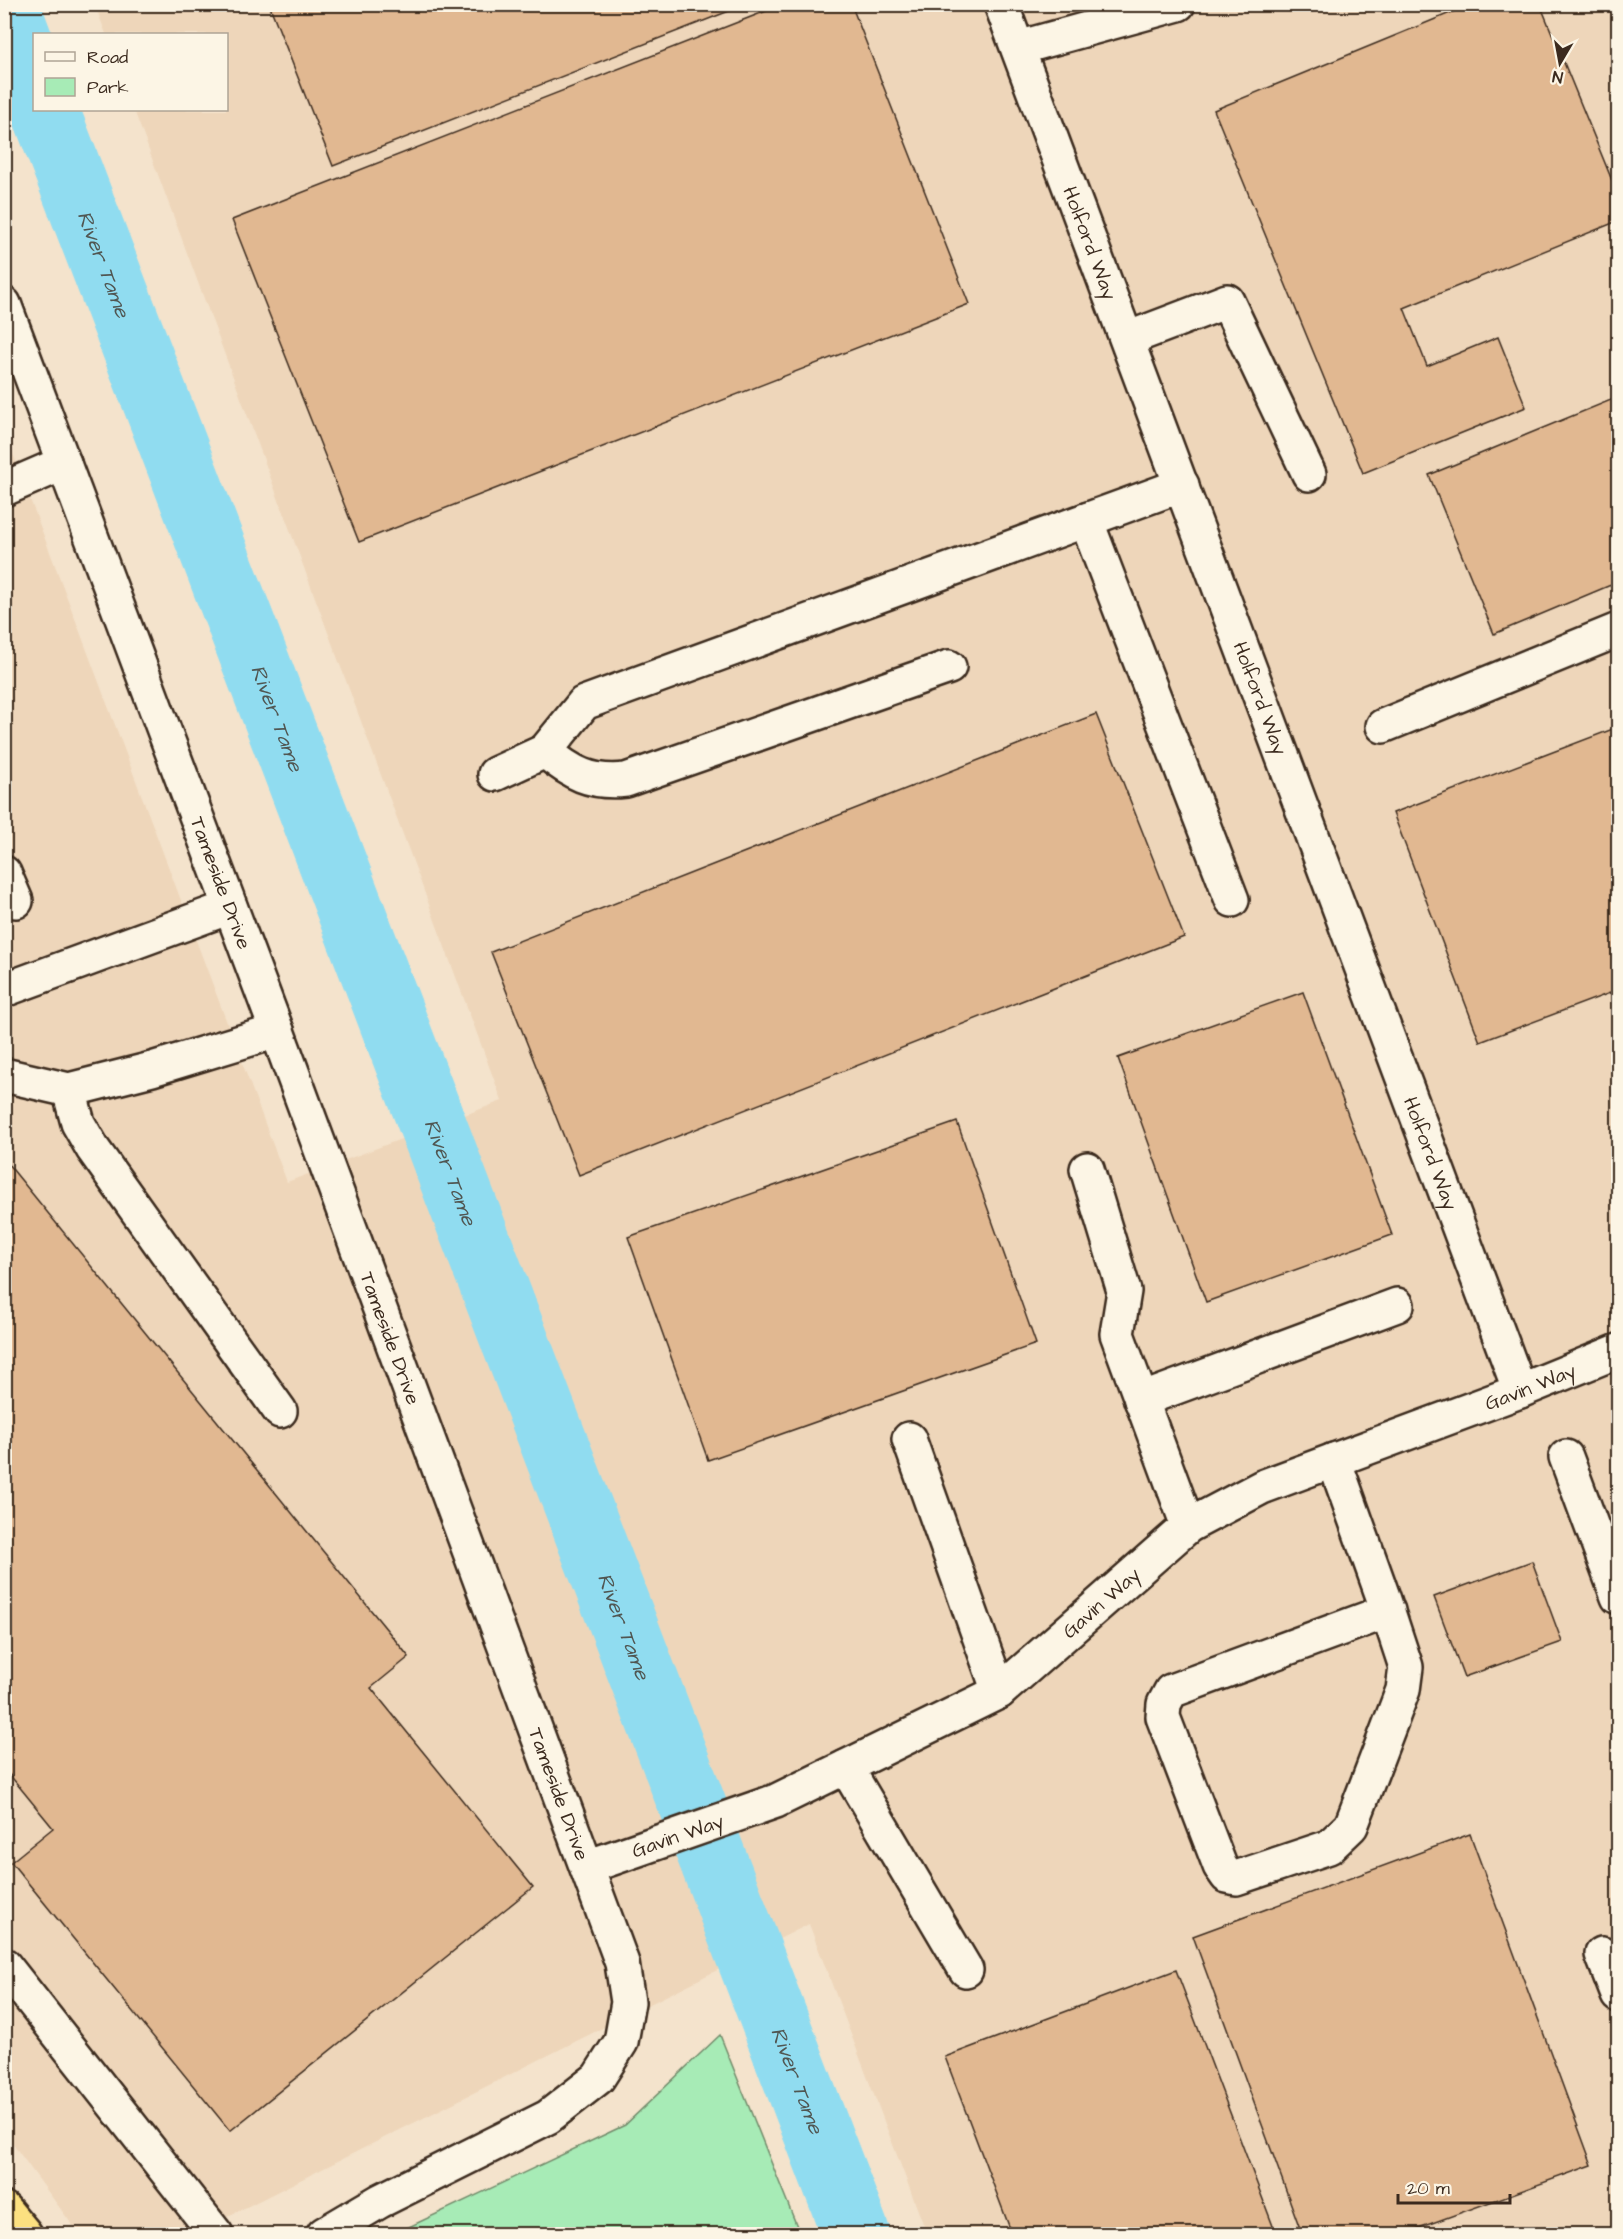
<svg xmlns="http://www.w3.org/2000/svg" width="1623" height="2239" font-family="'Architects Daughter',sans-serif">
<rect width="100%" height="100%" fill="#f4e3cc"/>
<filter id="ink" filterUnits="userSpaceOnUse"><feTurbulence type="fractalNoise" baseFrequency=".0167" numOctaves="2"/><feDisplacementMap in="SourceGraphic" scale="12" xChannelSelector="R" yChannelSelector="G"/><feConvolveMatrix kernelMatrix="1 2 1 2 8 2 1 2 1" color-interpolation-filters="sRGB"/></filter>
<g filter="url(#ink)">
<path fill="#eed6ba" d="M95,5H1618V2234H927L809,1924L193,2234H79L4,2132V430L287,1182L502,1101L134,110H226V34H106Z"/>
<path fill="#a7ebb6" stroke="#718a6a" stroke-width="1.5" d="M720,2035L800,2234H394L625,2125Z"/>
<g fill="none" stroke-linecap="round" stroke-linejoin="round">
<g stroke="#90dcf0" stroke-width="68">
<path d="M5,4L34,82"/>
<path id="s1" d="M45,110L856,2234"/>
</g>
</g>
<path fill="#e1b891" stroke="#3b2a1e" stroke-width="1.5" d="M269,4H747L333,166Z
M784,4H851L969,304L359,542L232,220Z
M1472,4H1540L1618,195V221L1404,308L1427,366L1498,337L1526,407L1363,473L1214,110Z
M1618,397V582L1494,634L1429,475Z
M1096,714L1184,937L579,1175L491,952Z
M1618,727V990L1480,1042L1393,813Z
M1303,992L1392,1235L1206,1302L1118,1058Z
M957,1122L1036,1344L708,1460L628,1237Z
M4,1159L409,1657L371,1688L533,1887L230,2131L11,1862L53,1828L4,1768Z
M1532,1561L1562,1642L1464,1677L1434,1597Z
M1470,1834L1592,2165L1402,2234H1302L1193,1936Z
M1176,1970L1276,2234H1012L945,2057Z"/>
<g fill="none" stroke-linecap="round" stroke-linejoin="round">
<g stroke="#3b2a1e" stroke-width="38">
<g id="minor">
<path id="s2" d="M1001,4L1520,1391"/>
<path d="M1018,48L1178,4"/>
<path id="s3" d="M4,304L277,1031L622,1963L628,2002L621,2042L598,2078L548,2117L380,2201L324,2234"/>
<path d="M1127,339L1227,301L1309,474"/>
<path d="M4,489L64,463"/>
<path d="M1086,520L1232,900"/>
<path d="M1383,726L1618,630"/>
<path d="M545,751C571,773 591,784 626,780L949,667"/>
<path d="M495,774L545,751L584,703L1182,485"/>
<path d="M4,873L16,901"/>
<path d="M4,990L230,907"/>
<path d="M4,1075L69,1090L152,1069L277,1031"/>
<path d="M69,1090L78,1123L93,1149L280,1411"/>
<path d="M1087,1169L1124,1291L1117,1334L1188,1526"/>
<path d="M1141,1400L1397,1305"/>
<path d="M909,1439L999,1692"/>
<path d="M1566,1457L1618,1597"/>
<path d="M1334,1460L1382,1594L1406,1667L1403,1690L1351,1826L1329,1847L1236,1878L1227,1876L1220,1866L1163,1717L1164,1704L1171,1691L1388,1611"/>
<path d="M846,1767L966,1970"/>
<path id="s4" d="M587,1867L776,1801L999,1692L1188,1526L1262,1487L1520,1391L1618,1351"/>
<path d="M1602,1954L1618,1995"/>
<path d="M4,1965L216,2234"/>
</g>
</g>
<g stroke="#3b2a1e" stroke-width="38">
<path id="highway" d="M4,2209L25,2234"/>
</g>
<use href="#minor" stroke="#fcf5e5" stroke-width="33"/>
<use href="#highway" stroke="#fce080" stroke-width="33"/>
</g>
</g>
<g text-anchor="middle" stroke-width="4.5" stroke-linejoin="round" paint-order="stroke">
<g font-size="20" fill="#3b2a1e" stroke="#fcf5e5">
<text dy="7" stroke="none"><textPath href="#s2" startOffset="255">Holford Way</textPath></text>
<text dy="7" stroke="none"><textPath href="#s2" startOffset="741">Holford Way</textPath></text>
<text dy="7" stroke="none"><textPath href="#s3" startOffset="618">Tameside Drive</textPath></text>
<text dy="7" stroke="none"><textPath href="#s2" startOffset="1227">Holford Way</textPath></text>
<text dy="7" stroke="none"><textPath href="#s3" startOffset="1104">Tameside Drive</textPath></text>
<text dy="7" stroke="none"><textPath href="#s4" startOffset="1070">Gavin Way</textPath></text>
<text dy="7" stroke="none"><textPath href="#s4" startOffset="584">Gavin Way</textPath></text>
<text dy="7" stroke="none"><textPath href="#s3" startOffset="1590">Tameside Drive</textPath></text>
<text dy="7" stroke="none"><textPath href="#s4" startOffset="96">Gavin Way</textPath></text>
</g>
<g font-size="21" font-style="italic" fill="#505652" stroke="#fcf5e5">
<text dy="7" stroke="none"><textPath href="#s1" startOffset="165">River Tame</textPath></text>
<text dy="7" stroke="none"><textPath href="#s1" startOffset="651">River Tame</textPath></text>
<text dy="7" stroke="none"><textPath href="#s1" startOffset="1137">River Tame</textPath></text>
<text dy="7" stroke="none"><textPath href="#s1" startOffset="1623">River Tame</textPath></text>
<text dy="7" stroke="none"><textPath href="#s1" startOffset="2109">River Tame</textPath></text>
</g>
</g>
<rect width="1623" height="2239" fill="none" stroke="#fcf5e5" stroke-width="24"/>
<rect x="12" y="12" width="1599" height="2215" fill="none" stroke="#3b2a1e" stroke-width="2" filter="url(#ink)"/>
<rect x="33" y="33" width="195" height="78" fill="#fcf5e5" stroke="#afa495" stroke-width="1.5"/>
<rect x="45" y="52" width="30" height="9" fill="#fcf5e5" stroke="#afa495" stroke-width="1.5"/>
<text x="87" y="63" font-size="18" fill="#3b2a1e">Road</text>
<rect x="45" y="78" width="30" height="18" fill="#a7ebb6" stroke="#afa495" stroke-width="1.5"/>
<text x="87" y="93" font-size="18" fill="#3b2a1e">Park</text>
<g transform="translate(1560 63) rotate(190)" stroke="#fcf5e5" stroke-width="4.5" paint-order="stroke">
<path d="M0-4.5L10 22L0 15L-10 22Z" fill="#3b2a1e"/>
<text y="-9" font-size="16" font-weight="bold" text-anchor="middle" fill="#3b2a1e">N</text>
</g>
<path d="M1398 2194v9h112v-9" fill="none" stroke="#3b2a1e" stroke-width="3"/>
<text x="1407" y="2194" font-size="18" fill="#3b2a1e" stroke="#fcf5e5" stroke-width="4.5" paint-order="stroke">20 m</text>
</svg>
